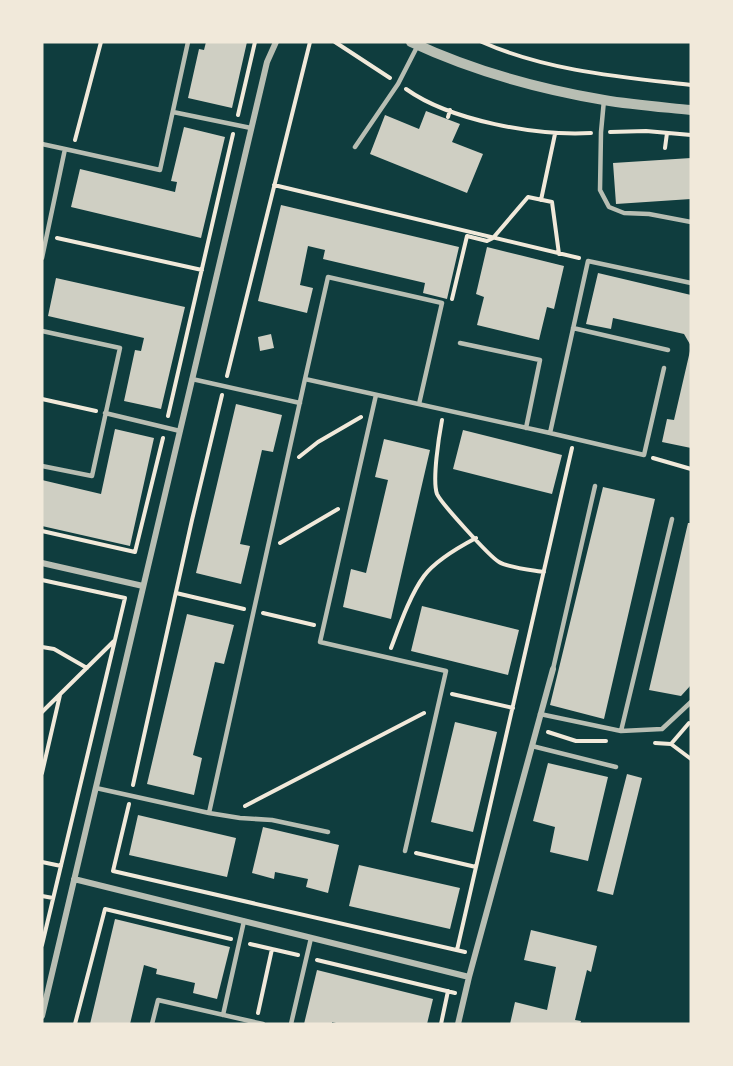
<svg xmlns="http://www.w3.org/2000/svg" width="733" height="1066" font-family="'Nunito Sans',sans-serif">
<rect width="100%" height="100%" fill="#0f3d3e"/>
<path fill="#cfcfc3" d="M206,42H247L232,108L188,98L199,49L204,50Z
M426,111L460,124L452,142L483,154L467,193L370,154L385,115L419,129Z
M184,127L225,137L201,238L71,207L80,169L175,192L177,182L171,181Z
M691,158V199L616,204L613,163Z
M281,205L459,247L447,299L423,293L425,283L323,259L325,250L308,246L300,285L313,288L307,313L258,301Z
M487,247L564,266L554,309L547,307L539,340L477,325L484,297L476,294Z
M598,273L691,295V346L684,334L613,318L611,329L586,324Z
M56,278L185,307L161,409L124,401L135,350L141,351L144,338L48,316Z
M271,334L274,348L260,351L258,337Z
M690,351H691V448L662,442L667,419L674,420Z
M236,404L282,415L273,452L262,450L240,544L250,546L241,584L196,573Z
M115,429L154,438L130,546L42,526V480L101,494Z
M463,430L562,455L552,494L453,469Z
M384,439L430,450L391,619L343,607L351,569L366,573L388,480L375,477Z
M603,487L655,499L604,719L550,705Z
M688,523H691V685L681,696L649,690Z
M422,606L519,630L508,675L411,651Z
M187,614L234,625L224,664L215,662L193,755L202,758L194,795L147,784Z
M455,722L497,732L473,832L431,822Z
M548,763L608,777L588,861L550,852L555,827L533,821Z
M627,774L642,778L613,895L597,891Z
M138,815L236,838L227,877L129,855Z
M263,827L339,845L328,893L306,887L308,879L275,872L274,879L252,873Z
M359,865L460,888L450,929L349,906Z
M115,919L230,947L217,999L193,993L195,983L156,974L157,969L144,965L130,1024H90Z
M531,930L597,946L591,972L587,970L575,1020L581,1021L580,1024H510L515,1002L547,1010L556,967L524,960Z
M317,970L433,999L427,1024H340L332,1022V1024H304Z"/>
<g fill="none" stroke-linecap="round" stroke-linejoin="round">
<path stroke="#f1e9da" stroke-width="4" d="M335,42L390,78
M482,42C547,71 621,77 691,85
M406,89C451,121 536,136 591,133
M238,115L255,42
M448,117L450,110
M610,132L646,131L691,135
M75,140L101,42
M665,148L667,133
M274,185L579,258
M541,200L555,134
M57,238L202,270
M452,299L467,236L487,241L493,238L528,197L552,202L559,254
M227,376L310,42
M42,399L96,411
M168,416L233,134
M442,420C439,436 432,480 437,494C441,503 490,557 499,562C509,568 532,570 544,572
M299,457L318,442L361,417
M653,458L691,469
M42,531L135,552L163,438
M280,543L338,509
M42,580L125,598L42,945
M176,593L244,609
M263,613L314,625
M42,647L54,649L87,668
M391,648C399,627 410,595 424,576C435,561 459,547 476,538
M452,694L513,708
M42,712L114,641
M548,732L576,741H606
M655,743L671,744L691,759
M671,744L689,723
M42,773L60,695
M133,785L192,520L222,395
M129,804L113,871L465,952
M245,806L424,713
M416,853L476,867
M42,862L61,866
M42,896L53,898
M250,944L298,955
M457,950L572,448
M317,960L455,993
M258,1013L272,949
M75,1024L105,909L231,939
M441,1024L448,991"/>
<path stroke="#b8beb3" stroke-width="4.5" d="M604,100L601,132L600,190L609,207L624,213L649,214L691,222
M173,112L251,128
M42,144L65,149
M355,147L398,84L418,45
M42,258L65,149L160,170L188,42
M573,328L668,350
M42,331L120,348L92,476L42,466
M460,343L540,360L526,428
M192,379L300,403
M305,379L328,277L442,303L419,404
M376,395L320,642L446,671L405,851
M105,413L180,431
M550,433L644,455L664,368
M553,669L595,486
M540,714L621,731L662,729L691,702
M621,731L672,519
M532,746L616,767
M96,788L209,813L305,379L550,433L588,261L691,283
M209,813L240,818L272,820L328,832
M223,1015L244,921
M152,1024L158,1000L263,1024
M291,1024L311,938"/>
<path stroke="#b8beb3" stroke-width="6" d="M42,563L143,586
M74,879L469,977
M42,1016L267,62L276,42
M458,1024L469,977L553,669"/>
<path stroke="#b8beb3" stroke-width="10" d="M411,42C471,70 539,89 604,100C633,105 662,107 691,110"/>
</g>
<rect width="733" height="1066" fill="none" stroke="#f1e9da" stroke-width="87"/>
</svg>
